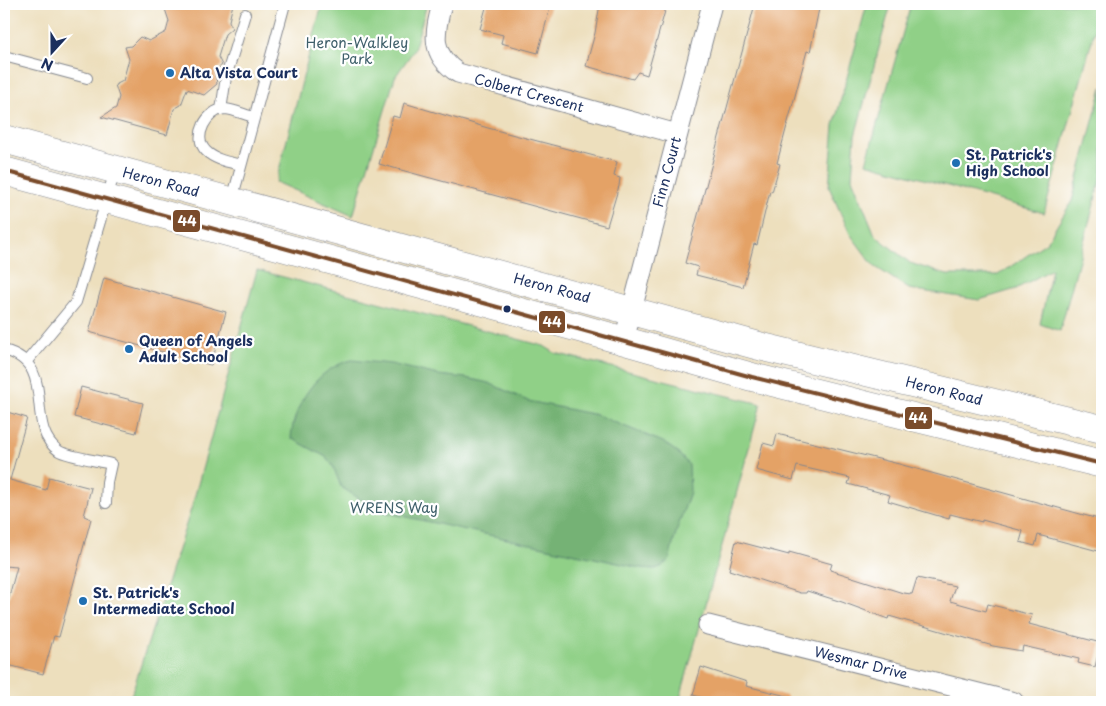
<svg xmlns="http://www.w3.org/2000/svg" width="1106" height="706" font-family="'Playpen Sans',sans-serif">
<rect width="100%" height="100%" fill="#fff"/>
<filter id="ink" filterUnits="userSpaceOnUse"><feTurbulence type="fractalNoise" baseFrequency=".02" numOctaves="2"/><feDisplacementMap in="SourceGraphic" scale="10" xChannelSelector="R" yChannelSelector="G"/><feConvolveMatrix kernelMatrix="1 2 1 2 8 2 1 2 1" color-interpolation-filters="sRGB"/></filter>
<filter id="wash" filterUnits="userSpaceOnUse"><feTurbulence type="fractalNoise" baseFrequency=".0096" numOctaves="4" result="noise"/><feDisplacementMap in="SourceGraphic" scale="20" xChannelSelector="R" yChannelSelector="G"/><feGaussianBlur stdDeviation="1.12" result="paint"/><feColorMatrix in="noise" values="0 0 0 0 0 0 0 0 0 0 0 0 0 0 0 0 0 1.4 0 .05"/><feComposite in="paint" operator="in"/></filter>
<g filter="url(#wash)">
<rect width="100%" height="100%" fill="#eddfbd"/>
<path fill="#90d087" stroke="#568072" d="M322,4H427L414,50L395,77L353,216L276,182Z
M867,4H891L855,136L852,178L875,235L910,263L947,275H998L1047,242L1072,201L1102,87V174L1060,331L1040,324L1052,269L1016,289L979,300L909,289L874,266L850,234L829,187L834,125Z
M911,4H1102L1044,213L866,163Z
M257,270L544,346L555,353L761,404L679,702H129L192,506Z"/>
<path fill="#74b274" stroke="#487069" d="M352,360L391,364L438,375L466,378L489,383L528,401L597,415L663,442L677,452L689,465L690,492L677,529L669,560L661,567L655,569L640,568L379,511L341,487L333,466L326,457L291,438C294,403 317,368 352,360Z"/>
<g id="blocks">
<path fill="#e4a266" d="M173,4H233L229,21L232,28L225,34L218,57L222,65L215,71L217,84L204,95L187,89L181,105L174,109L167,135L101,117L116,108L119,97L115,85L123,81L129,59L125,47L131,46L140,37L149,41L166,32L169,21L165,9Z
M487,4H551L538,53L501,43L503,35L480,29Z
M600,4H667L647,75L638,72L633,79L586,66L595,33Z
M755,4H820L810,52L807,51L777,163L780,164L772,192L770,191L757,245L754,244L743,287L696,275L698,267L685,263Z
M404,103L488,128L617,162L614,176L620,178L619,186L607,226L379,164L393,116L400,118Z
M104,278L226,312L211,365L89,332Z
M81,387L143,403L136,433L74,417Z
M4,411L27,418L10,480L46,490L49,477L91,488L84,516L91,519L59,637L54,636L43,674L4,664V615L17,567L4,566Z
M777,434L899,464L1102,520V552L1038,535L1035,546L1020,542L1023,531L982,520V522L950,514L949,519L888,501L890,495L848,484L850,478L797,466L793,480L756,470L763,443L774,446Z
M736,541L789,555V552L832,564L830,570L903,593L912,594L917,578L955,586L950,601L986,611L988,604L1032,615L1029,624L1101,643L1095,667L1078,663L1079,659L1023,646L1022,651L993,646L889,616L888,619L842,602L807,591L806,593H800L729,570Z
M701,667L747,682L746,686L787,696V702H706L707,699L693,695Z"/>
</g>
</g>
<g filter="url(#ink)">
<use href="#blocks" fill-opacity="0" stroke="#84878e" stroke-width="1"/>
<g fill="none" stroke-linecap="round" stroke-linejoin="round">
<g stroke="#84878e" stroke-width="12">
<path id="lane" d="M4,56L87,78
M221,110L226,77L245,14
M241,165C229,162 215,160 206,151C192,137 207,110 224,109C233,109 245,115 254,117
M232,200L285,4
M4,350C60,365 22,425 59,451C67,456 100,461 111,464L107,482L106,503
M27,361L76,302L115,171"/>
</g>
<g stroke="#84878e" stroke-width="21">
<path id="street" d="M442,4C434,34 430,54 458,73L677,134
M624,340L712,4
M708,625L1014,702"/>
</g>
<g stroke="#84878e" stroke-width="29">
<path id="primary" d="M4,139L759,346L1102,429
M4,171L579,328L752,377L1102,464"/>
</g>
<use href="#lane" stroke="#fff" stroke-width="10"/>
<use href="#street" stroke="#fff" stroke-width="19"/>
<use href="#primary" stroke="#fff" stroke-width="28"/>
<g stroke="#fff" stroke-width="8">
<path id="bus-1" d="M4,171L752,377L1102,464"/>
</g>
<use href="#bus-1" stroke="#7a4b2a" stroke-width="4"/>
</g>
</g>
<g fill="#1f6fb2" stroke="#fff" stroke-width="2">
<circle cx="170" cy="73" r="5"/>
<circle cx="956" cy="163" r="5"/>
<circle cx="129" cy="349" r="5"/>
<circle cx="83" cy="601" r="5"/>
</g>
<circle fill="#1b2f5e" stroke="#fff" stroke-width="2" cx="507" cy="309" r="4.5"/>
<g text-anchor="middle" stroke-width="4.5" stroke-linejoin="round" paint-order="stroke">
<g font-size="14" fill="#3e5f6a" stroke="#fff">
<text x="357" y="48">Heron-Walkley<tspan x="357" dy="16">Park</tspan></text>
<text x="394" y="513">WRENS Way</text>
</g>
<g font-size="14" font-weight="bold" fill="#1b2f5e" stroke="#fff" text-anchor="start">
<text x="180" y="78">Alta Vista Court</text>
<text x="966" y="160">St. Patrick's<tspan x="966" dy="16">High School</tspan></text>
<text x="139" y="346">Queen of Angels<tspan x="139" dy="16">Adult School</tspan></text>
<text x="93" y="598">St. Patrick's<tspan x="93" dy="16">Intermediate School</tspan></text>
</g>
<g font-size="14" fill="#1b2f5e" stroke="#fff">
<text transform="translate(529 93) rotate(15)" y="5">Colbert Crescent</text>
<text transform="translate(667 172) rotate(-75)" y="5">Finn Court</text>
<text transform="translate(161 182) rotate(15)" y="5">Heron Road</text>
<text transform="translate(552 288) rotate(15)" y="5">Heron Road</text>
<text transform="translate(944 391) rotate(14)" y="5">Heron Road</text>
<text transform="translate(861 663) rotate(14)" y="5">Wesmar Drive</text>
</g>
</g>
<g stroke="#fff" stroke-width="2">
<rect x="172" y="209" width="29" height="24" rx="5" fill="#7a4b2a"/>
<rect x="538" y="310" width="28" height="24" rx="5" fill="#7a4b2a"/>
<rect x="904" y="406" width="29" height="24" rx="5" fill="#7a4b2a"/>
</g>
<g font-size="14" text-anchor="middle" font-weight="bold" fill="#fff">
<text x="187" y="226">44</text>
<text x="552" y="327">44</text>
<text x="918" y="423">44</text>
</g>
<rect width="1106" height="706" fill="none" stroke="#fff" stroke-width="20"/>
<g transform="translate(52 52) rotate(201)" stroke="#ffffff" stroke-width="4" paint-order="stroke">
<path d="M0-4L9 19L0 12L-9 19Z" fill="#1b2f5e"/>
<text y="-8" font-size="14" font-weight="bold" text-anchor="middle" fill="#1b2f5e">N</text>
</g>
</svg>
